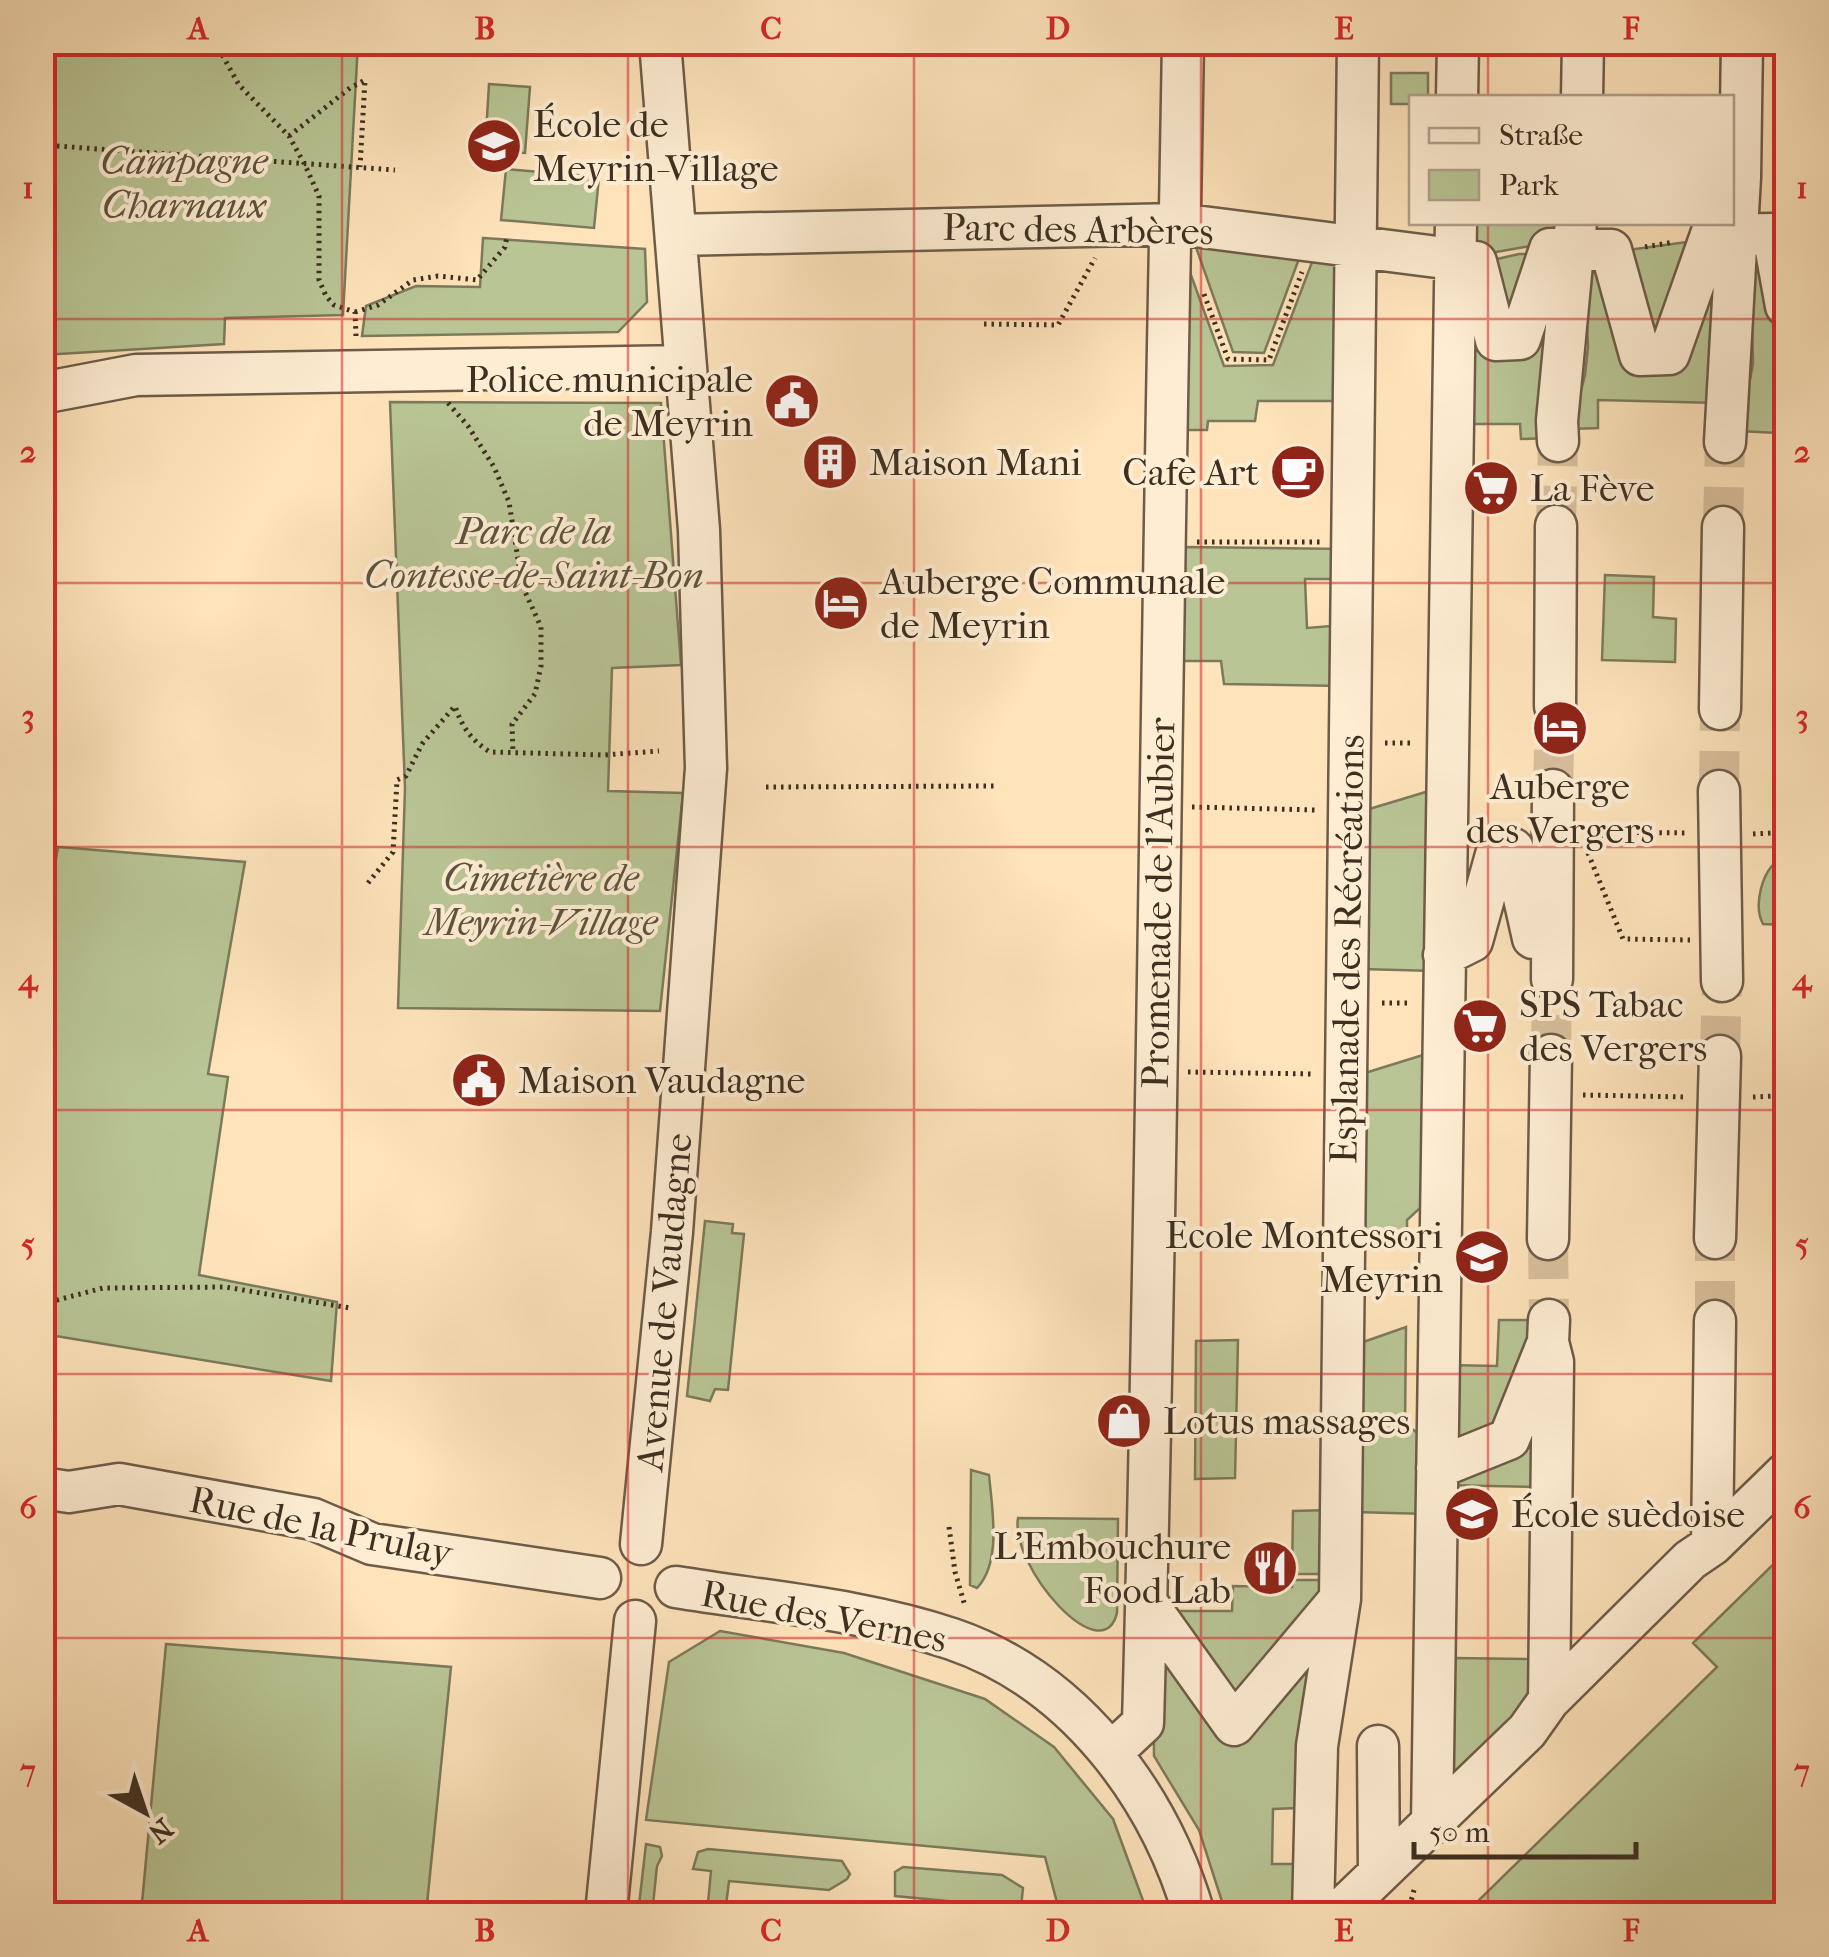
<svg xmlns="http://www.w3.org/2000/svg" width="1829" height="1957" font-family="'IM FELL French Canon',serif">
<rect width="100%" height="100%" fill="#fee3bb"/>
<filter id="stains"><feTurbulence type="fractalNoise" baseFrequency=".002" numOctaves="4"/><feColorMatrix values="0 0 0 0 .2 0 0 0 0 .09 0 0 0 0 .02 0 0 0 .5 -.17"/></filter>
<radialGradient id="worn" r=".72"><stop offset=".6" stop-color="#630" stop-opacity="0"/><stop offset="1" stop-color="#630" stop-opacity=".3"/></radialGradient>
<path fill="#b9c595" stroke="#7c7a5b" stroke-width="2.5" d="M43,42L358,43L343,315L225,318L224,344L43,355Z
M1391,73H1428V97L1412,98L1411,104H1391Z
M489,84L530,87L525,153L485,150Z
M506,169L599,177L594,228L501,220Z
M1462,223H1569L1542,244L1485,254L1462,251Z
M1191,233L1303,248L1264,353L1233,352Z
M483,238L645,249L647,302L618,332L362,336L366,306L416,286L480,287Z
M1702,240L1664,347H1644L1620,251Z
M1179,242L1224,366L1273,365L1317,249L1348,252L1337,401H1258L1255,421H1208L1207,430H1171Z
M1715,242L1718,403L1598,400V428L1571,429L1585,375L1588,347L1584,255L1606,256L1633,360L1673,362Z
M1750,242H1767L1786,347V405L1778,406L1777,433L1740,431L1753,364Z
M1519,254H1539L1514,332L1484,262Z
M1553,256L1550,438L1521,439L1520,424H1467L1462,267L1488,345Z
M390,402L661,403L681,665L612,668L608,791L683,793L660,1011L398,1008L405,788Z
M1184,547L1344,549L1335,579H1305L1307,628L1331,626L1341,686L1224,684L1221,661H1182Z
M1605,575L1654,577L1653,617L1676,619L1675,662L1602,660Z
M1439,788L1435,971L1361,969L1356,813Z
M58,847L245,862L208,1074L228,1077L199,1275L337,1302L331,1381L43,1334L42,946Z
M1780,859L1786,860V925L1763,924C1753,905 1762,870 1780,859Z
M1436,1051L1433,1196L1407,1220V1239H1350L1352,1077Z
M705,1221L733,1224L732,1233L744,1234L728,1390L715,1389L710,1401L687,1396Z
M1499,1320H1534L1536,1487L1445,1485L1447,1365L1497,1366Z
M1406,1327L1405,1424L1429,1441V1514L1354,1512L1349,1347Z
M1238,1340L1235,1478L1195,1479L1196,1341Z
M971,1470L989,1475C992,1508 1002,1562 977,1588L970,1585Z
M1331,1510L1330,1574H1292L1293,1511Z
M1018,1518L1118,1519L1117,1613C1102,1672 1010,1567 1018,1518Z
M1786,1552V1914H1486L1475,1904L1717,1667L1693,1643Z
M1292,1580H1330L1298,1808L1273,1809L1272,1864H1295L1308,1914H1226L1199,1830L1154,1756L1153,1620L1162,1611H1232L1233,1586L1292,1587Z
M720,1631L844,1653L985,1699L1054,1747L1113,1819L1148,1914H1060L1045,1857L646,1820L669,1662Z
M166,1644L451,1667L426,1914H141Z
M1454,1658L1533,1659L1541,1690L1441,1790Z
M646,1844L660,1847L662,1856L657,1866L652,1914H638Z
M708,1849L842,1861L850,1874L847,1879L829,1890L729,1881L725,1914H707L711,1871L693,1869L698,1852Z
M903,1867L1002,1875L1023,1888L1021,1908L895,1896V1872Z"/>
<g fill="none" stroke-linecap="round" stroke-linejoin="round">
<path stroke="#d8bf9c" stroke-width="40" stroke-dasharray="40 20" stroke-linecap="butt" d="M1556,526L1558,441
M1723,527L1725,442
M1553,790L1555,706
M1719,791L1720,709
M1551,1055L1552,979
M1720,1056L1722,981
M1548,1239L1549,1320
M1715,1321V1238"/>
<g stroke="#6e5c48" stroke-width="45">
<path id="minor" d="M1457,98L1458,42
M1582,98L1583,42
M677,235L1179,224L1476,262L1496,340L1520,339L1550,249L1611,250L1640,355L1669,354L1711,235L1773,234L1786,306
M42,393L136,375L685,366
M1558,441L1557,421L1576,222
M1725,442L1740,177L1742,42
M1555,706L1556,526
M1720,709L1723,527
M1719,791L1722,981
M1444,955L1472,941L1498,848L1513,849L1533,938H1552
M1552,979L1553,790
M1715,1238L1720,1056
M1548,1239L1551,1055
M1549,1320L1548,1342L1553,1362L1549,1700
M1437,1468L1509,1439L1546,1347
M42,1488L69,1492L119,1484L313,1519L372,1544L600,1578
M641,1544L672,1232L706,768L699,530L660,42
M1712,1545L1715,1321
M676,1587C768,1602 863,1609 952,1639C1075,1681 1159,1795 1194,1914
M1147,1603L1234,1725L1340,1599
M1378,1746L1379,1873
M1112,1752L1143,1723C1157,1229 1160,736 1170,242L1179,224L1180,209L1183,42
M1432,1824L1456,222
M606,1914L635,1621
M1313,1914L1317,1746L1340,1599L1358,42
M1337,1914L1527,1731L1549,1700L1690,1560L1712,1545L1786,1473"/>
</g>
<path stroke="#3e2f21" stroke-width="5" stroke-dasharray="2.5 5" stroke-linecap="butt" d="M215,42L239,85L289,136L305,165L319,196V280L326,296L334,305L355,312L356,336
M289,136L350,88L365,80L360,167
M42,145L395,170
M1645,247L1674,242
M1204,294L1228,359L1269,360L1302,272
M355,312L378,305L413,280L438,276L477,280L505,247L507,236
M984,324L1058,325L1095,258
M448,403L468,426L494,467L509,502L522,585L541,627V666L535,694L512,724L513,753
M1197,542H1321
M1385,743H1414
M766,787L995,786
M1192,807L1316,810
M1753,834L1771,833L1786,844
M1587,843L1609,832L1688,833
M1588,853L1623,939L1690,940
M368,883L393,852L397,780L406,776L422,744L455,706C462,727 471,740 490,752L604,755L659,751
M1382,1003H1411
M1188,1072L1312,1074
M1583,1095L1687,1097
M1753,1097L1775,1096
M1378,1273H1407
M42,1304L103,1288L225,1287L350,1308
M949,1527L955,1572L965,1606
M1414,1890L1410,1905L1420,1914"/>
<use href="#minor" stroke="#feedd3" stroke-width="40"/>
</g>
<path fill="none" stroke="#d62828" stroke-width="2.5" stroke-opacity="0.55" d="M342,42V1914M628,42V1914M914,42V1914M1201,42V1914M1488,42V98M1488,222V1914M42,319H1786M42,583H1786M42,847H1786M42,1110H1786M42,1374H1786M42,1638H1786"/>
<defs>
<g id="school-disc" transform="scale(2.875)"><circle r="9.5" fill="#8f2418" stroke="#feedd3"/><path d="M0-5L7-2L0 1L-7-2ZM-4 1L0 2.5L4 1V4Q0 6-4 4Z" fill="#fff"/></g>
<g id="civic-disc" transform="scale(2.875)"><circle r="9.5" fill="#8f2418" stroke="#feedd3"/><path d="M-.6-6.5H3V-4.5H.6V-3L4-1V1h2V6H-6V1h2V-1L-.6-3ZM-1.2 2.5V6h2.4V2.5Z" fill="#fff"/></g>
<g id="building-disc" transform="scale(2.875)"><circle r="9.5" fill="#8f2418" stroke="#feedd3"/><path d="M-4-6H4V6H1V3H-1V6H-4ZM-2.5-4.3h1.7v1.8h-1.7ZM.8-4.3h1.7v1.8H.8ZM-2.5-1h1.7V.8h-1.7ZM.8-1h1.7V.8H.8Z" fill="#fff"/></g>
<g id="cafe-disc" transform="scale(2.875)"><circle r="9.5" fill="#8f2418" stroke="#feedd3"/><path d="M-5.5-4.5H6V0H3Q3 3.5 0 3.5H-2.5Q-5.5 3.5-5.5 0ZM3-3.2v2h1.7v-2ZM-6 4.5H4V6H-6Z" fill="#fff"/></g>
<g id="supermarket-disc" transform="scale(2.875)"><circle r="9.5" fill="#8f2418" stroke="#feedd3"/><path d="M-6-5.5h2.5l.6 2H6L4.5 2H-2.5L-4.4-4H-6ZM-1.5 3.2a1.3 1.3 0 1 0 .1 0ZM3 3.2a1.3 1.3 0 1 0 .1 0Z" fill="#fff"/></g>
<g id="hotel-disc" transform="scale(2.875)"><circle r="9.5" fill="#8f2418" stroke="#feedd3"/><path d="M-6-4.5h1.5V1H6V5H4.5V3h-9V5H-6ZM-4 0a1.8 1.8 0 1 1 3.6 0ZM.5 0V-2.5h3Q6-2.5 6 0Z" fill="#fff"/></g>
<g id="shop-disc" transform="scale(2.875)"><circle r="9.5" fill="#8f2418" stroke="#feedd3"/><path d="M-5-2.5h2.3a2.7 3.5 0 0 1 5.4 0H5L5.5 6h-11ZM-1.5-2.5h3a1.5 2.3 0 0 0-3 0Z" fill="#fff"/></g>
<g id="restaurant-disc" transform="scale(2.875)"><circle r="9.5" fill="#8f2418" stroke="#feedd3"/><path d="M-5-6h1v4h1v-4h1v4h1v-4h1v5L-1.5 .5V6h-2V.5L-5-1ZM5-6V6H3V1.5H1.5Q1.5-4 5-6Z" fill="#fff"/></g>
</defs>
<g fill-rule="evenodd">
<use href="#school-disc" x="494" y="146"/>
<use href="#civic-disc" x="792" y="401"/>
<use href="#building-disc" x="830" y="462"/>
<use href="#cafe-disc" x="1298" y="472"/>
<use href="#supermarket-disc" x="1491" y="488"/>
<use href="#hotel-disc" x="841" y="603"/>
<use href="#hotel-disc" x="1560" y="728"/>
<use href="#supermarket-disc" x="1480" y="1026"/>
<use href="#civic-disc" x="479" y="1080"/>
<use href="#school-disc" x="1482" y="1257"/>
<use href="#shop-disc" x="1124" y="1421"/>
<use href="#school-disc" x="1472" y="1514"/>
<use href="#restaurant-disc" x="1270" y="1568"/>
</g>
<g text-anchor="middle" stroke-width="8" stroke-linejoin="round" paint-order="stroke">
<g font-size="38" fill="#3e2f21" stroke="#feedd3" text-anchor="start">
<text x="533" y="137">École de<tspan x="533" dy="44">Meyrin-Village</tspan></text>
<text x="753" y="392" text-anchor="end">Police municipale<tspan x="753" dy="44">de Meyrin</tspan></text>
<text x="869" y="475">Maison Mani</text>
<text x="1259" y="485" text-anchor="end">Cafe Art</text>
<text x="1530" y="501">La Fève</text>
<text x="880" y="594">Auberge Communale<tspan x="880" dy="44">de Meyrin</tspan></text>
<text x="1560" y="799" text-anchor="middle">Auberge<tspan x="1560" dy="44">des Vergers</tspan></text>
<text x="1519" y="1017">SPS Tabac<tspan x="1519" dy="44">des Vergers</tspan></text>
<text x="518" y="1093">Maison Vaudagne</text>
<text x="1443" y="1248" text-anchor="end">Ecole Montessori<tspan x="1443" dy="44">Meyrin</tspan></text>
<text x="1163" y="1434">Lotus massages</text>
<text x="1511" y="1527">École suèdoise</text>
<text x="1231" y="1559" text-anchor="end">L'Embouchure<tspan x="1231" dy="44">Food Lab</tspan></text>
</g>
<g font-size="38" font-style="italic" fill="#5d543e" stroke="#feedd3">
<text x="184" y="174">Campagne<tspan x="184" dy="44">Charnaux</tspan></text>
<text x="534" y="544">Parc de la<tspan x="534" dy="44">Contesse-de-Saint-Bon</tspan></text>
<text x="541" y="891">Cimetière de<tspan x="541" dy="44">Meyrin-Village</tspan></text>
</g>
<g font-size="38" fill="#3e2f21" stroke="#feedd3">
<text transform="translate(1078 229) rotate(1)" y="13">Parc des Arbères</text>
<text transform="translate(1158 903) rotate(-89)" y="13">Promenade de l'Aubier</text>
<text transform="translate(1347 949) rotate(-89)" y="13">Esplanade des Récréations</text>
<text transform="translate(664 1302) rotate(-85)" y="13">Avenue de Vaudagne</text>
<text transform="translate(321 1526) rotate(12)" y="13">Rue de la Prulay</text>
<text transform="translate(824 1616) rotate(11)" y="13">Rue des Vernes</text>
</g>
</g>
<rect width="1829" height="1957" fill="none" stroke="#fee3bb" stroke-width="110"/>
<rect x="1409" y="95" width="325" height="130" fill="#feedd3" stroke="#b1a18c" stroke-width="2.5"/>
<rect x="1429" y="128" width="50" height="15" fill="#feedd3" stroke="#b1a18c" stroke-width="2.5"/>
<text x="1499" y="145" font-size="30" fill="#3e2f21">Straße</text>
<rect x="1429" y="170" width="50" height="30" fill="#b9c595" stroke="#b1a18c" stroke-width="2.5"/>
<text x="1499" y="195" font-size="30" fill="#3e2f21">Park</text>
<g transform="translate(145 1812) rotate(140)" stroke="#feedd3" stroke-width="8" paint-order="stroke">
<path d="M0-8L18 38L0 25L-18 38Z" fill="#3e2f21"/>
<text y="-15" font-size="28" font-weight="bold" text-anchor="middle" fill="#3e2f21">N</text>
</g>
<path d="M1414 1842v15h222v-15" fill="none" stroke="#3e2f21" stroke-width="5"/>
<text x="1429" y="1842" font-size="30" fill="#3e2f21" stroke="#feedd3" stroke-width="8" paint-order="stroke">50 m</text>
<rect x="55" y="55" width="1719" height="1847" fill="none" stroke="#d62828" stroke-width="4"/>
<g font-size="32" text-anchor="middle" font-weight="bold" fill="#d62828">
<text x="198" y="39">A</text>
<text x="485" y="39">B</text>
<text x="771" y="39">C</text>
<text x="1058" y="39">D</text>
<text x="1344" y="39">E</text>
<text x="1631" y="39">F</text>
<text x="28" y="198">1</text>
<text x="1802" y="198">1</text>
<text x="28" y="462">2</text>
<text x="1802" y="462">2</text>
<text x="28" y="726">3</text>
<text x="1802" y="726">3</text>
<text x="28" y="990">4</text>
<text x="1802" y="990">4</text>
<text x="28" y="1254">5</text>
<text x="1802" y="1254">5</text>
<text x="28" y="1518">6</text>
<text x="1802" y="1518">6</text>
<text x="28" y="1781">7</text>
<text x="1802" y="1781">7</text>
<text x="198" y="1941">A</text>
<text x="485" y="1941">B</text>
<text x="771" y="1941">C</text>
<text x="1058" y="1941">D</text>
<text x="1344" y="1941">E</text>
<text x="1631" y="1941">F</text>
</g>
<rect width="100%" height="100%" filter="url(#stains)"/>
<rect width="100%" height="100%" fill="url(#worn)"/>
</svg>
